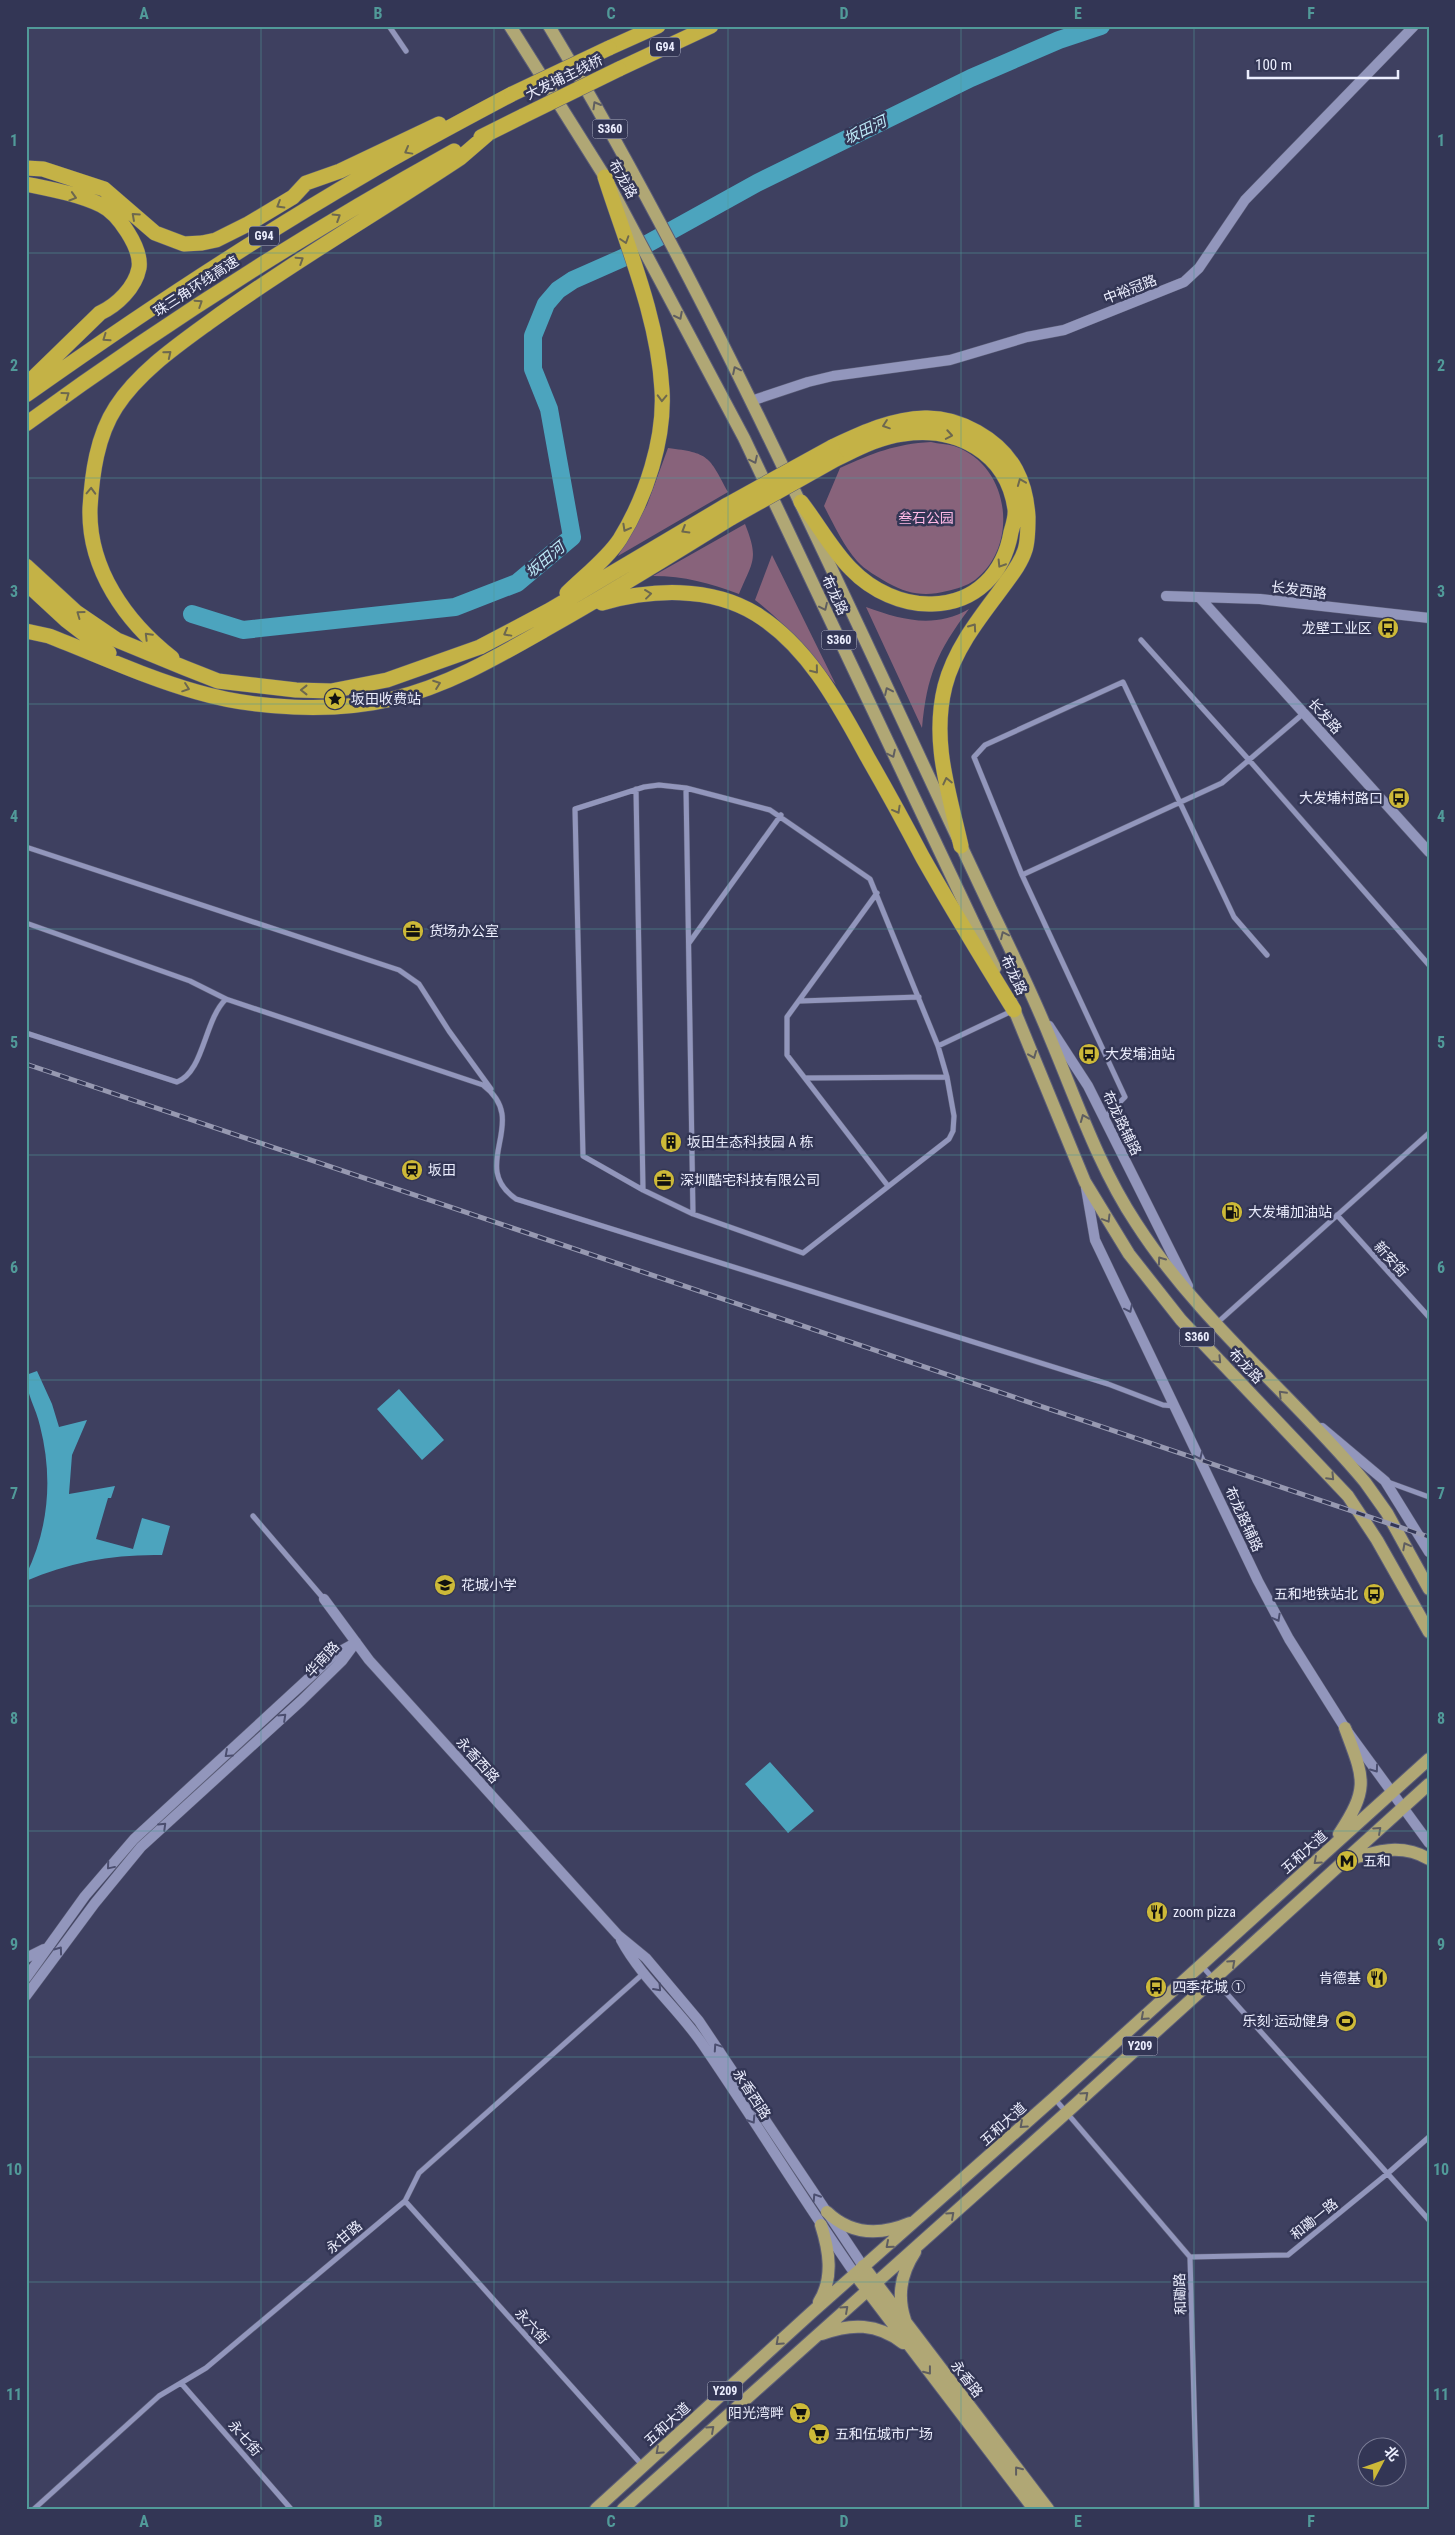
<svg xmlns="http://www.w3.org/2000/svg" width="1455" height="2535" font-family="'Roboto Condensed','Noto Sans SC',sans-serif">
<rect width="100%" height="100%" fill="#3e4060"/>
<path fill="#88637b" d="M931,442C939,444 947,444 954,446C1010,465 1020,545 975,580C967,586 956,589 947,591C925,597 908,594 888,583C878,577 865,570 857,561C843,545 834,525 824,506L840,468C873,453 895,444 931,442Z
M668,448C709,453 709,456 728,492L618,556L647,505Z
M745,524C759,559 753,561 739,594C709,583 685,576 653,576Z
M772,555L836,685C811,653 787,625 755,600Z
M866,607C902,620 934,629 969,609C937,652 927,675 922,728Z"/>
<path fill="#4ca4be" d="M37,1371L52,1404L59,1427L87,1420L72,1455L69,1494L115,1486L111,1498H108L96,1539L133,1549L142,1518L170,1526L162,1555C115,1554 69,1562 26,1581V1575C49,1528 53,1477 40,1426C36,1408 26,1394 26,1375Z
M399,1389L444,1440L422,1460L377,1409Z
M770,1762L814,1811L788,1833L745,1784Z"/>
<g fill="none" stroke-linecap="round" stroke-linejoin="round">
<path stroke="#4ca4be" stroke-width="18" d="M636,250L757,183L971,78L1059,40L1101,26
M192,614L243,630L455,607L517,583L572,537L549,409L533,369V336L546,304L558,290L573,280L625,257"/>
<g stroke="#5c5e78" stroke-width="6">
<path id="street" d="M389,26L406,51
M1141,640L1249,760L1429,965
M659,785L686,788L770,810L870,879L938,1046L947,1077L954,1116L953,1131L949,1139L803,1253L693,1214L643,1190L583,1156L575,809L644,787Z
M686,788L693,1214
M636,789L643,1190
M26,847L399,970L419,984L449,1031L491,1089
M1022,875L1222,783L1304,713
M877,893L787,1017V1055L888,1186
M26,923L190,981L226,999L483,1085C532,1122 467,1165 516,1199L1108,1384L1163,1405L1175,1406
M689,943L781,815
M800,1001L919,997
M26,1033L177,1082C204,1072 204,1020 226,999
M938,1046L1012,1011
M805,1078L947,1077
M1104,1118L1125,1097L1022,875L974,757L985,745L1123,682L1234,917L1267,955
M1337,1215L1429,1317
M1217,1323L1429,1133
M1388,1482L1429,1497
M253,1516L324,1599
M1202,1966L1429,2220
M1055,2099L1190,2257L1197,2509
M405,2201L643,2466
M1190,2257L1288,2255L1387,2174L1429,2137
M181,2383L291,2509
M34,2509L159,2396L206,2368L405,2201L419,2173L645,1972"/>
</g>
<g stroke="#5c5e78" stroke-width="11">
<path id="secondary" d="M751,401L808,382L833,376L950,360L1027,337L1064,330L1184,282L1199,268L1245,200L1414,26
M1166,596L1260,599L1429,618
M1200,598L1429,852
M1049,1026L1088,1086L1188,1286
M1086,1188L1095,1240L1258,1581L1289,1639L1345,1728L1429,1843
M1322,1428L1385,1481L1429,1552
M324,1599L369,1660L618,1935L646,1958L699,2021L863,2266
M621,1940C642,1979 678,2008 703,2045C755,2121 803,2199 855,2274
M26,1958L44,1949
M26,1978L85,1896L134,1839L335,1654L353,1644
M26,1996L95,1903L141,1847L301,1701L342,1661L356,1642"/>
</g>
<g stroke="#5c5e78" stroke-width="14">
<path id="primary" d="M510,26L605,177L744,438L995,968
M549,26C719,309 850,612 991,909C1012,952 1033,995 1051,1040C1077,1102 1099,1167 1136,1223C1199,1321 1291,1393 1365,1482L1387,1513L1429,1589
M1011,1002L1085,1182L1129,1254L1181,1320L1348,1496L1377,1540L1429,1632
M1339,1834C1370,1787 1364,1779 1345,1728
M1348,1860C1376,1851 1401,1843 1429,1859
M827,2212C851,2235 879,2236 910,2223
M863,2266L1048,2509
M855,2274L1034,2509
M819,2302C834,2278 829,2250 821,2225
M905,2320C897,2296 901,2273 915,2252
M822,2334C851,2323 877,2323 903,2343
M596,2509L811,2313L1054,2098L1429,1759
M623,2509L1066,2113L1429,1784"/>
</g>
<g stroke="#5c5e78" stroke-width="16">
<path id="highway" d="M609,48L658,26
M619,69L711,26
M481,137L523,116
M26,168L43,169L104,189L155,233L184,244L202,243L216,240L248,224L293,197L306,183L340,171L439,124
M26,184C50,189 78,194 101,205C118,213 142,248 139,268C135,288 117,305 100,313L26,385
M26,395C136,317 249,242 366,174C414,146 463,120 512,94
M26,424C163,324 306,233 454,151
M832,447C862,433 891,419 925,418C959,417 999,439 1016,470C1024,485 1027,500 1028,517C1028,527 1028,541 1025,550C1020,566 1008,579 999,592C977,621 954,651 945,686C931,742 949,792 961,846
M801,502C818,524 832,550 851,569C872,591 903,605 932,604C976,603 1004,573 1011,532C1013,525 1016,516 1015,509C1007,452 956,426 903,434C879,437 857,449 836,459
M26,566L76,612L117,640L185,668L218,681L296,690L331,691L387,680L480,647L550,610L727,505
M26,583L66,620L109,653
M567,593C584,576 607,559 620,539C646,497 665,439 662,390C658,317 627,246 605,177
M602,603C651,589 710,586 756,614C809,647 839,705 868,758C887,791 905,824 923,858C952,909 983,960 1014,1010
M26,631L49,636C98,655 147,678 197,692C255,709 333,713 392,699C447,686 497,657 546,629C609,594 670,556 731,518
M172,658C126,622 88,569 90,508C92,474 97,436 116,407C138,373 175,347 208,323C289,264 376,214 460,158L489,133"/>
</g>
<use href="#street" stroke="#9296bc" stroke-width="5"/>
<use href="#secondary" stroke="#9296bc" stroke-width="10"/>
<use href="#primary" stroke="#b0a775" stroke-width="12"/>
<use href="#highway" stroke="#c4b246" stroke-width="15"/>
<g stroke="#9799b1" stroke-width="5">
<path id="rail" d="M26,1064L1429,1537"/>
</g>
<use href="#rail" stroke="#333655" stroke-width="3" stroke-dasharray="9" stroke-linecap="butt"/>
<g stroke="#5c5e78" stroke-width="16" stroke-linecap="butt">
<path id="highway-bridge" d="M512,94L609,48
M523,116L619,69
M727,505L832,447
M731,518L836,459"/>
</g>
<use href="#highway-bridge" stroke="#c4b246" stroke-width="15"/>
</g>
<defs><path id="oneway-chevron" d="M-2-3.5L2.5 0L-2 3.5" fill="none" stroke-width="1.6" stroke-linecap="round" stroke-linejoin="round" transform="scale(1.25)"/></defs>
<g stroke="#5f5e60">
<use href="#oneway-chevron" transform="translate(596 105) rotate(-120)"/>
<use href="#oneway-chevron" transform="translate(679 316) rotate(63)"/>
<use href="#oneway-chevron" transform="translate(736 370) rotate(-116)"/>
<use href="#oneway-chevron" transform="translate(754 460) rotate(64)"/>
<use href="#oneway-chevron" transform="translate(824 607) rotate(65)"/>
<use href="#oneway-chevron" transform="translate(888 691) rotate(-115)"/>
<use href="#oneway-chevron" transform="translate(892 754) rotate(64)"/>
<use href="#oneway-chevron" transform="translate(1004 935) rotate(-115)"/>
<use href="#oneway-chevron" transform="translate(1033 1055) rotate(68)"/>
<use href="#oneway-chevron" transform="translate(1084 1118) rotate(-112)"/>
<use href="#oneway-chevron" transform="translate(1107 1219) rotate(59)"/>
<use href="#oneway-chevron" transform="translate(1161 1260) rotate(-126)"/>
<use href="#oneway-chevron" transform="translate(1218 1360) rotate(46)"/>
<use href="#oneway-chevron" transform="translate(1282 1394) rotate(-134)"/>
<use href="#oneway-chevron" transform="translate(1331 1477) rotate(46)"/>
<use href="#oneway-chevron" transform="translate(1406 1546) rotate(-118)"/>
<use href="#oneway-chevron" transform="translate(1378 1830) rotate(-42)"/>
<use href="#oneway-chevron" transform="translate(1317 1861) rotate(138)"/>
<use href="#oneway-chevron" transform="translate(1232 1963) rotate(-42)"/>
<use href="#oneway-chevron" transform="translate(1144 2017) rotate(138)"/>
<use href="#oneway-chevron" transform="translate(1085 2095) rotate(-42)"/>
<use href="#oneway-chevron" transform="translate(1023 2125) rotate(138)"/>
<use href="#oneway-chevron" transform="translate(951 2215) rotate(-42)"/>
<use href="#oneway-chevron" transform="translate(889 2245) rotate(139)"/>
<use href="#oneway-chevron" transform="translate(845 2309) rotate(-42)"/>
<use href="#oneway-chevron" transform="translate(779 2342) rotate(138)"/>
<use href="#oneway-chevron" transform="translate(928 2371) rotate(52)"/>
<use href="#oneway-chevron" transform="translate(711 2429) rotate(-42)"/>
<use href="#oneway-chevron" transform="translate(659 2451) rotate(138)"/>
<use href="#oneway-chevron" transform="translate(1018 2470) rotate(-128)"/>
</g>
<g stroke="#6d684f">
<use href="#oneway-chevron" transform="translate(408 151) rotate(151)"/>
<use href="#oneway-chevron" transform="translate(73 197) rotate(17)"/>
<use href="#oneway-chevron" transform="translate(280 205) rotate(149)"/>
<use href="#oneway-chevron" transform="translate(135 216) rotate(-138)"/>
<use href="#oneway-chevron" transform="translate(337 217) rotate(-32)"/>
<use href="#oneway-chevron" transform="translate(625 240) rotate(72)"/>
<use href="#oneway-chevron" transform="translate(300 260) rotate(-33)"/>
<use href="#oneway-chevron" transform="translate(199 303) rotate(-33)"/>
<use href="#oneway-chevron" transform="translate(106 338) rotate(145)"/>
<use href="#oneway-chevron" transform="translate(168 354) rotate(-39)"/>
<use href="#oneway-chevron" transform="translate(66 395) rotate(-36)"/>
<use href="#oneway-chevron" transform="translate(662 398) rotate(92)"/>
<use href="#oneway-chevron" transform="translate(886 425) rotate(161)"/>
<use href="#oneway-chevron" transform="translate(949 435) rotate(10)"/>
<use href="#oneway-chevron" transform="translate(1021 482) rotate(-112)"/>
<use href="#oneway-chevron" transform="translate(91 491) rotate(-88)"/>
<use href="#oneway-chevron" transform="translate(626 528) rotate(119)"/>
<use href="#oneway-chevron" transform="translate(685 530) rotate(149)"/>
<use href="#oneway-chevron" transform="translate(1001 564) rotate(122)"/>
<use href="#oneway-chevron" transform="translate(648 594) rotate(-7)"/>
<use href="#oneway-chevron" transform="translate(80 614) rotate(-144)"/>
<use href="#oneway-chevron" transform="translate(973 627) rotate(-55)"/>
<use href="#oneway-chevron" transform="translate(507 633) rotate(151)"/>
<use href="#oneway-chevron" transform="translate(148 636) rotate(-135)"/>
<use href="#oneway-chevron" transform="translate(815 670) rotate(51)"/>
<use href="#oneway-chevron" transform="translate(437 684) rotate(-20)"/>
<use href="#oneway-chevron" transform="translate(186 688) rotate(19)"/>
<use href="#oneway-chevron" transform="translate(304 690) rotate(-180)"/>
<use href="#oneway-chevron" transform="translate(947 781) rotate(-103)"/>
<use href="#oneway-chevron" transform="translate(897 810) rotate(61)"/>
</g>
<g stroke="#4b4e6f">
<use href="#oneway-chevron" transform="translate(1129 1309) rotate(64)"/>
<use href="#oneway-chevron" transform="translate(1199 1456) rotate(65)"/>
<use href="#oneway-chevron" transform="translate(1277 1618) rotate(61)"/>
<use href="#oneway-chevron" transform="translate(283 1717) rotate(-43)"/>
<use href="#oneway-chevron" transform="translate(228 1754) rotate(138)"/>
<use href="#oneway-chevron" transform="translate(1375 1769) rotate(54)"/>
<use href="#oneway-chevron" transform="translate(163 1826) rotate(-44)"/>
<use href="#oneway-chevron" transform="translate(110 1866) rotate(130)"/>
<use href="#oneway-chevron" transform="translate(59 1950) rotate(-54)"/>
<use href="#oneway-chevron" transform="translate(658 1988) rotate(48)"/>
<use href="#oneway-chevron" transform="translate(717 2047) rotate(-124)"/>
<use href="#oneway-chevron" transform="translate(752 2120) rotate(57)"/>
<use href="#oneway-chevron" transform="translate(816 2197) rotate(-123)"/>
</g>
<path fill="none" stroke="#519a99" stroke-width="1" stroke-opacity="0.55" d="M261,26V2509M494,26V2509M728,26V2509M961,26V2509M1194,26V2509M26,253H1429M26,478H1429M26,704H1429M26,929H1429M26,1155H1429M26,1380H1429M26,1606H1429M26,1831H1429M26,2057H1429M26,2282H1429"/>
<defs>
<g id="bus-disc" transform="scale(1.125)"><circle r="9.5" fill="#cdb938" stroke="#333655"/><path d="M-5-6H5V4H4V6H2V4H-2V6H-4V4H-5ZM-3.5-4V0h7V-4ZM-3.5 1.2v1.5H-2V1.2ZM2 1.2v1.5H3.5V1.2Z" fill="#111"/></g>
<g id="sight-disc" transform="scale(1.125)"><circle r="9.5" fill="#cdb938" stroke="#333655"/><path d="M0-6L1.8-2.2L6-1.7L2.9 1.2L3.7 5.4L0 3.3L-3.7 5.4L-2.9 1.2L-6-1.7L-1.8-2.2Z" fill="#111"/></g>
<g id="office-disc" transform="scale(1.125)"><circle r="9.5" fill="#cdb938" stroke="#333655"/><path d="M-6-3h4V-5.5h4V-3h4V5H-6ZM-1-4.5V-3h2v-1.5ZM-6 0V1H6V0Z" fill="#111"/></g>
<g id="building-disc" transform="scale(1.125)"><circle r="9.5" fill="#cdb938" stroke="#333655"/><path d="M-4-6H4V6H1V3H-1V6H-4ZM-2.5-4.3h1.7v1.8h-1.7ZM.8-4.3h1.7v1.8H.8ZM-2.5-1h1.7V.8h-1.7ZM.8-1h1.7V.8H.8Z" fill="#111"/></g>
<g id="station-disc" transform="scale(1.125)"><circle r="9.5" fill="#cdb938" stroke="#333655"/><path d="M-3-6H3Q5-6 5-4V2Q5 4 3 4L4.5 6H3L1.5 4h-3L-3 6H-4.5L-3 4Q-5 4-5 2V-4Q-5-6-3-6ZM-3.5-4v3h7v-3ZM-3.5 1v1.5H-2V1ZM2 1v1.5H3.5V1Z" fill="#111"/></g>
<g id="fuel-disc" transform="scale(1.125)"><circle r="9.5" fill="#cdb938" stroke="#333655"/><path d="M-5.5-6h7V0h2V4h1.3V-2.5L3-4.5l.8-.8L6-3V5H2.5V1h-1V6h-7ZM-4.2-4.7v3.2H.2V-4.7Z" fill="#111"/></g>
<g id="school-disc" transform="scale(1.125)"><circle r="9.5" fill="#cdb938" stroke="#333655"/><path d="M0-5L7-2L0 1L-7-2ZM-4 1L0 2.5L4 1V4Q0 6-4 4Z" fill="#111"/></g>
<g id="metro-disc" transform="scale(1.125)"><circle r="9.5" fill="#cdb938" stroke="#333655"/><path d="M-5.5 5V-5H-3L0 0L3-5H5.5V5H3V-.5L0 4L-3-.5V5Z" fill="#111"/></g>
<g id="restaurant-disc" transform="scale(1.125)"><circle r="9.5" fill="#cdb938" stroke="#333655"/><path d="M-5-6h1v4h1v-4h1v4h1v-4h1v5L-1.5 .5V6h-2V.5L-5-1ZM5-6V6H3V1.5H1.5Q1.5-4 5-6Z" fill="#111"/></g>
<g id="stadium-disc" transform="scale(1.125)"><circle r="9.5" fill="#cdb938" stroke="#333655"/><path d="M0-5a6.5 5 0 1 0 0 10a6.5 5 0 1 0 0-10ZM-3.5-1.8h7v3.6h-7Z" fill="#111"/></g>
<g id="supermarket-disc" transform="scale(1.125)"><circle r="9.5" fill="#cdb938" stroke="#333655"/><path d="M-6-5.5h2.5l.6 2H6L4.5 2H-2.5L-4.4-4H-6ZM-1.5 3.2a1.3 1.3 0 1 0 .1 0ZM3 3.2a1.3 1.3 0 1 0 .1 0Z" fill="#111"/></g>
</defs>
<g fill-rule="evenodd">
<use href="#bus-disc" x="1388" y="628"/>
<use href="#sight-disc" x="335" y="699"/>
<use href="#bus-disc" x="1399" y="798"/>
<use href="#office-disc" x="413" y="931"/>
<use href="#bus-disc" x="1089" y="1054"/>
<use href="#building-disc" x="671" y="1142"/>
<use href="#station-disc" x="412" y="1170"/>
<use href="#office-disc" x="664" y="1180"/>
<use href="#fuel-disc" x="1232" y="1212"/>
<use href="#school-disc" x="445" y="1585"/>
<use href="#bus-disc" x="1374" y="1594"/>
<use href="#metro-disc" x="1347" y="1861"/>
<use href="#restaurant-disc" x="1157" y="1912"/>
<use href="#restaurant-disc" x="1377" y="1978"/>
<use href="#bus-disc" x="1156" y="1987"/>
<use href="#stadium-disc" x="1346" y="2021"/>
<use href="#supermarket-disc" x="800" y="2413"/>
<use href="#supermarket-disc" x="819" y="2434"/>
</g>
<g text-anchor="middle" stroke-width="5" stroke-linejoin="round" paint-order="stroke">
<g fill="#333655" stroke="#b4b6cb" stroke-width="1">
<rect x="650" y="37.5" width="30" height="19" rx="4"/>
<rect x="592.5" y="119.5" width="35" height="19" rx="4"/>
<rect x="249" y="226.5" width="30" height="19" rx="4"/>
<rect x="821.5" y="630.5" width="35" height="19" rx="4"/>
<rect x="1179.5" y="1327.5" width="35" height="19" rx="4"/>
<rect x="1122.5" y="2036.5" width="35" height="19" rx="4"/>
<rect x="707.5" y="2381.5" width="35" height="19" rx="4"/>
</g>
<g font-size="12" font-weight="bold" fill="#ebedfd">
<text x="665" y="51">G94</text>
<text x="610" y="133">S360</text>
<text x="264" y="240">G94</text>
<text x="839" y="644">S360</text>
<text x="1197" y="1341">S360</text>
<text x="1140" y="2050">Y209</text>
<text x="725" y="2395">Y209</text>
</g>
<g font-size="14" fill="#ebedfd" stroke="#333655">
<text transform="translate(564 77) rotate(-26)" y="5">大发埔主线桥</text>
<text transform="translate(623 179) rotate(60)" y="5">布龙路</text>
<text transform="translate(196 286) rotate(-33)" y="5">珠三角环线高速</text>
<text transform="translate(1130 289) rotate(-21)" y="5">中裕冠路</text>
<text transform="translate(1299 590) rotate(7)" y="5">长发西路</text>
<text transform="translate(835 595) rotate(65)" y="5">布龙路</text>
<text transform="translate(1325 716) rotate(48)" y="5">长发路</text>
<text transform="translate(1014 975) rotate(65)" y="5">布龙路</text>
<text transform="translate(1122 1123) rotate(64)" y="5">布龙路辅路</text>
<text transform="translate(1391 1259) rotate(48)" y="5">新安街</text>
<text transform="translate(1246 1366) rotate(46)" y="5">布龙路</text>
<text transform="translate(1244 1519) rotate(65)" y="5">布龙路辅路</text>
<text transform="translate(322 1659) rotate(-47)" y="5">华南路</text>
<text transform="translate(478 1760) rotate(48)" y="5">永香西路</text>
<text transform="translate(1304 1852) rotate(-42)" y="5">五和大道</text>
<text transform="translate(752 2094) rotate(57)" y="5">永香西路</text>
<text transform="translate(1003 2124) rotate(-42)" y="5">五和大道</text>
<text transform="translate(1314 2219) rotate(-39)" y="5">和磡一路</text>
<text transform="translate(344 2237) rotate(-40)" y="5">永甘路</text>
<text transform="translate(1180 2294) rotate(-92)" y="5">和磡路</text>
<text transform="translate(532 2326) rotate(48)" y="5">永六街</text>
<text transform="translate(967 2379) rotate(52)" y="5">永香路</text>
<text transform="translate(667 2424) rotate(-42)" y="5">五和大道</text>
<text transform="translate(245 2438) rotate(49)" y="5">永七街</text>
</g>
<g font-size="14" fill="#fdb8e5" stroke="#333655">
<text x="926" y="523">叁石公园</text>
</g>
<g font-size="14" fill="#ebedfd" stroke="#333655" text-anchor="start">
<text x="1372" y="633" text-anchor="end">龙壁工业区</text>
<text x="351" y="704">坂田收费站</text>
<text x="1383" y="803" text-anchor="end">大发埔村路口</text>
<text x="429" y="936">货场办公室</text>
<text x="1105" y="1059">大发埔油站</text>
<text x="687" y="1147">坂田生态科技园 A 栋</text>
<text x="428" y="1175">坂田</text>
<text x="680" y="1185">深圳酷宅科技有限公司</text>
<text x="1248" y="1217">大发埔加油站</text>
<text x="461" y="1590">花城小学</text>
<text x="1358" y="1599" text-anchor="end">五和地铁站北</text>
<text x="1363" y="1866">五和</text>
<text x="1173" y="1917">zoom pizza</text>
<text x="1361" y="1983" text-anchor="end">肯德基</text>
<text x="1172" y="1992">四季花城 ①</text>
<text x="1330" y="2026" text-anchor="end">乐刻·运动健身</text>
<text x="784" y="2418" text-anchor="end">阳光湾畔</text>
<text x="835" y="2439">五和伍城市广场</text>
</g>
<g font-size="15" font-style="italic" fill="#beeaf8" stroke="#333655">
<text transform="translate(865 130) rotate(-26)" y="5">坂田河</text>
<text transform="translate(545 560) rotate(-40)" y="5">坂田河</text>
</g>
</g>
<rect width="1455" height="2535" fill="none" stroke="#333655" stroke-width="55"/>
<g transform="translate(1382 2462) rotate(49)"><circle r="24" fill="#333655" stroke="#7d7f98"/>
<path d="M0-4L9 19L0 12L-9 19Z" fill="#cdb938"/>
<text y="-8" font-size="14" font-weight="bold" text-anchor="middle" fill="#ebedfd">北</text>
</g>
<path d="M1248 70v8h150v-8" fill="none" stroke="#ebedfd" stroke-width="2.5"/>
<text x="1255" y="70" font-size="15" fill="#ebedfd" stroke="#333655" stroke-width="4" paint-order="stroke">100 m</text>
<rect x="28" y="28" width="1400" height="2480" fill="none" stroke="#519a99" stroke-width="2"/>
<g font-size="16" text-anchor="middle" font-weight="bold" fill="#519a99">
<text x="144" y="19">A</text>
<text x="378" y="19">B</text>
<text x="611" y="19">C</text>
<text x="844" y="19">D</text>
<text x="1078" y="19">E</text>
<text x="1311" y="19">F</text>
<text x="14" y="146">1</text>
<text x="1441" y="146">1</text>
<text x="14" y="371">2</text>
<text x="1441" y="371">2</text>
<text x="14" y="597">3</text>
<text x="1441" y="597">3</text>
<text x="14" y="822">4</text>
<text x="1441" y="822">4</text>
<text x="14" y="1048">5</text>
<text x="1441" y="1048">5</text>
<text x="14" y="1273">6</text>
<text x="1441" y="1273">6</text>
<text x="14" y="1499">7</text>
<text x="1441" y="1499">7</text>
<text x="14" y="1724">8</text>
<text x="1441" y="1724">8</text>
<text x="14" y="1950">9</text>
<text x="1441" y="1950">9</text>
<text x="14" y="2175">10</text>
<text x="1441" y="2175">10</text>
<text x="14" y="2400">11</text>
<text x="1441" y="2400">11</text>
<text x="144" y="2527">A</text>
<text x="378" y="2527">B</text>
<text x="611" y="2527">C</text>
<text x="844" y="2527">D</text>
<text x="1078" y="2527">E</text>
<text x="1311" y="2527">F</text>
</g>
</svg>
